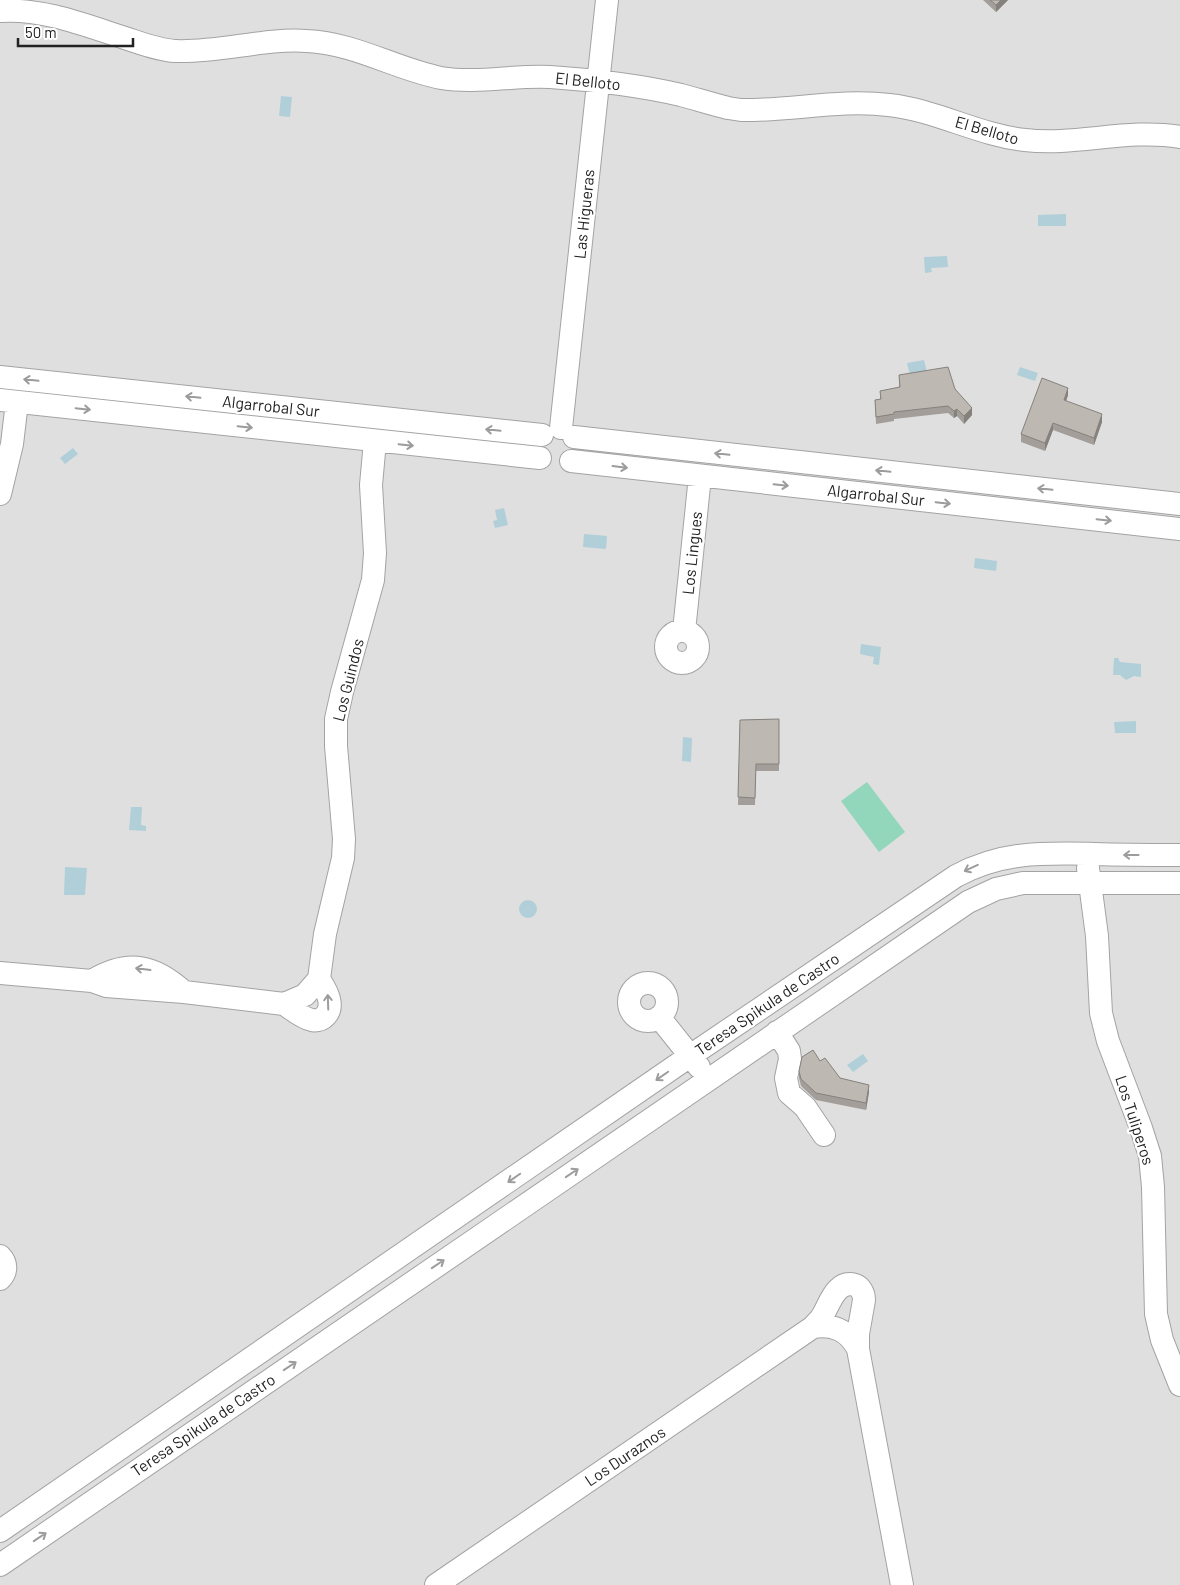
<svg xmlns="http://www.w3.org/2000/svg" width="1180" height="1585" font-family="Barlow,sans-serif">
<rect width="100%" height="100%" fill="#f1efea"/>
<path fill="#e0dfdf" d="M0,0H1180V1585H0Z"/>
<path fill="#92d6bc" d="M867,782L905,832L879,852L841,801Z"/>
<path fill="#b0cfd9" d="M281,96L292,97L290,117L279,116Z
M1066,214V226H1038V215Z
M947,256L948,267L931,268L932,272L925,273L924,257Z
M924,360L927,372L910,375L907,363Z
M1020,367L1038,373L1035,381L1017,375Z
M73,448L78,454L65,464L60,458Z
M504,508L508,525L495,528L493,521L497,520L495,510Z
M584,534L607,536L606,549L583,547Z
M975,558L997,561L996,571L974,568Z
M861,644L881,647L879,665L873,664L874,657L860,654Z
M1114,658H1118L1120,662L1141,664V677L1134,676L1126,680L1120,675H1113Z
M1136,721V733H1115L1114,722Z
M683,737L692,738L691,762L682,761Z
M131,807H142L141,825L146,826V831L129,830Z
M65,867L87,868L85,895H64Z
M519 909a9 9 0 1 1 18 0a9 9 0 1 1-18 0Z
M863,1054L868,1061L853,1072L847,1065Z"/>
<g fill="none" stroke-linecap="round" stroke-linejoin="round">
<g stroke="#a3a3a3" stroke-width="24">
<path id="minor" d="M0,11C44,8 87,26 128,39C143,44 159,50 175,51C219,53 263,38 307,41C354,43 396,69 441,78C477,84 514,75 550,77C594,80 638,85 681,95C696,99 712,104 728,108L741,110C790,111 840,99 889,105C936,110 978,135 1025,140C1076,146 1128,128 1180,137
M0,377L542,435
M0,400L540,458
M561,428L607,0
M574,437L1180,504
M571,461L1180,529
M0,494L12,444L17,402
M666 647a16 16 0 1 1 32 0a16 16 0 1 1-32 0Z
M684,631L700,476
M1088,868L1097,936L1101,1013L1108,1041L1141,1128L1150,1156L1153,1187L1156,1314L1162,1340L1180,1385
M0,973L92,981L106,986L184,992L284,1004L305,995L319,979L325,934L343,858L344,839L336,746V719L342,692L373,580L375,553L371,485L375,441
M92,981C128,959 154,965 184,992
M629 1002a19 19 0 1 1 38 0a19 19 0 1 1-38 0Z
M284,1004C292,1009 302,1018 312,1020C315,1021 320,1020 323,1018C337,1007 326,990 319,979
M659,1017L699,1067
M777,1032L789,1051L790,1059L786,1078L789,1093L805,1107L824,1135
M0,1256C7,1263 7,1272 0,1279
M813,1327C833,1324 848,1330 858,1349
M0,1531L690,1056L956,876C1003,851 1043,853 1095,854C1123,855 1152,855 1180,855
M0,1565L968,902L996,889L1023,883H1180
M436,1585L813,1327C815,1324 819,1321 821,1318C829,1307 835,1279 855,1285C861,1287 864,1294 864,1300L858,1334V1349L902,1585"/>
</g>
<use href="#minor" stroke="#fff" stroke-width="22"/>
</g>
<path fill="#a39e9a" d="M983,0H1008L996,12Z
M899,375L955,389L972,415L964,424L957,416L954,418L948,413L894,419V421L876,424L875,400L880,399V391L899,387Z
M1068,395L1066,401L1102,422L1094,445L1053,430L1045,451L1021,442V434Z
M779,719V771H756L755,805H738L740,720Z
M820,1061L840,1078L869,1092L866,1110L816,1100L801,1086L799,1078V1071Z"/>
<path fill="#85817d" d="M1001,0H1008L996,12V5Z
M1068,388V395L1064,407V400Z
M972,408V415L964,424V416Z
M957,409V416L954,418V411Z
M1102,414V422L1094,445V438Z
M1053,423V430L1045,451V443Z
M869,1085V1092L866,1110V1103Z"/>
<path fill="#beb8b3" stroke="#85817d" d="M990,0H1001L996,5Z
M948,367L955,389L972,408L964,416L957,409L954,411L948,406L894,412V414L876,417L875,400L881,399L880,391L900,387L899,375Z
M1042,378L1068,388L1064,400L1102,414L1094,438L1053,423L1045,443L1021,434Z
M779,719V764H756L755,798L738,797L740,720Z
M813,1050L820,1061L825,1058L840,1078L869,1085L866,1103L816,1093L801,1079L799,1071L802,1057Z"/>
<defs><path id="oneway-shaft" d="M-6 0H5M1.5-3L5.5 0L1.5 3" fill="none" stroke-width="1.6" stroke-linecap="round" stroke-linejoin="round" transform="scale(1.25)"/></defs>
<g stroke="#9c9c9c">
<use href="#oneway-shaft" transform="translate(31 380) rotate(-174)"/>
<use href="#oneway-shaft" transform="translate(193 397) rotate(-174)"/>
<use href="#oneway-shaft" transform="translate(83 409) rotate(6)"/>
<use href="#oneway-shaft" transform="translate(245 427) rotate(6)"/>
<use href="#oneway-shaft" transform="translate(493 430) rotate(-174)"/>
<use href="#oneway-shaft" transform="translate(406 445) rotate(6)"/>
<use href="#oneway-shaft" transform="translate(722 454) rotate(-174)"/>
<use href="#oneway-shaft" transform="translate(620 467) rotate(7)"/>
<use href="#oneway-shaft" transform="translate(883 471) rotate(-174)"/>
<use href="#oneway-shaft" transform="translate(781 485) rotate(6)"/>
<use href="#oneway-shaft" transform="translate(1045 489) rotate(-174)"/>
<use href="#oneway-shaft" transform="translate(943 503) rotate(6)"/>
<use href="#oneway-shaft" transform="translate(1104 520) rotate(6)"/>
<use href="#oneway-shaft" transform="translate(1131 855) rotate(-180)"/>
<use href="#oneway-shaft" transform="translate(971 868) rotate(155)"/>
<use href="#oneway-shaft" transform="translate(143 969) rotate(-173)"/>
<use href="#oneway-shaft" transform="translate(328 1002) rotate(-92)"/>
<use href="#oneway-shaft" transform="translate(662 1076) rotate(145)"/>
<use href="#oneway-shaft" transform="translate(572 1173) rotate(-34)"/>
<use href="#oneway-shaft" transform="translate(514 1178) rotate(145)"/>
<use href="#oneway-shaft" transform="translate(438 1264) rotate(-34)"/>
<use href="#oneway-shaft" transform="translate(290 1366) rotate(-34)"/>
<use href="#oneway-shaft" transform="translate(40 1537) rotate(-34)"/>
</g>
<g text-anchor="middle" stroke-width="4.5" stroke-linejoin="round" paint-order="stroke">
<g font-size="16" fill="#222" stroke="#fff">
<text transform="translate(588 81) rotate(6)" y="6">El Belloto</text>
<text transform="translate(987 130) rotate(16)" y="6">El Belloto</text>
<text transform="translate(584 214) rotate(-84)" y="6">Las Higueras</text>
<text transform="translate(271 406) rotate(6)" y="6">Algarrobal Sur</text>
<text transform="translate(876 495) rotate(6)" y="6">Algarrobal Sur</text>
<text transform="translate(692 553) rotate(-84)" y="6">Los Lingues</text>
<text transform="translate(348 680) rotate(-76)" y="6">Los Guindos</text>
<text transform="translate(767 1004) rotate(-34)" y="6">Teresa Spikula de Castro</text>
<text transform="translate(1135 1120) rotate(72)" y="6">Los Tuliperos</text>
<text transform="translate(203 1425) rotate(-34)" y="6">Teresa Spikula de Castro</text>
<text transform="translate(625 1456) rotate(-34)" y="6">Los Duraznos</text>
</g>
</g>
<path d="M18 38v8h115v-8" fill="none" stroke="#222222" stroke-width="2.5"/>
<text x="25" y="38" font-size="15" fill="#222222" stroke="#ffffff" stroke-width="4" paint-order="stroke">50 m</text>
</svg>
